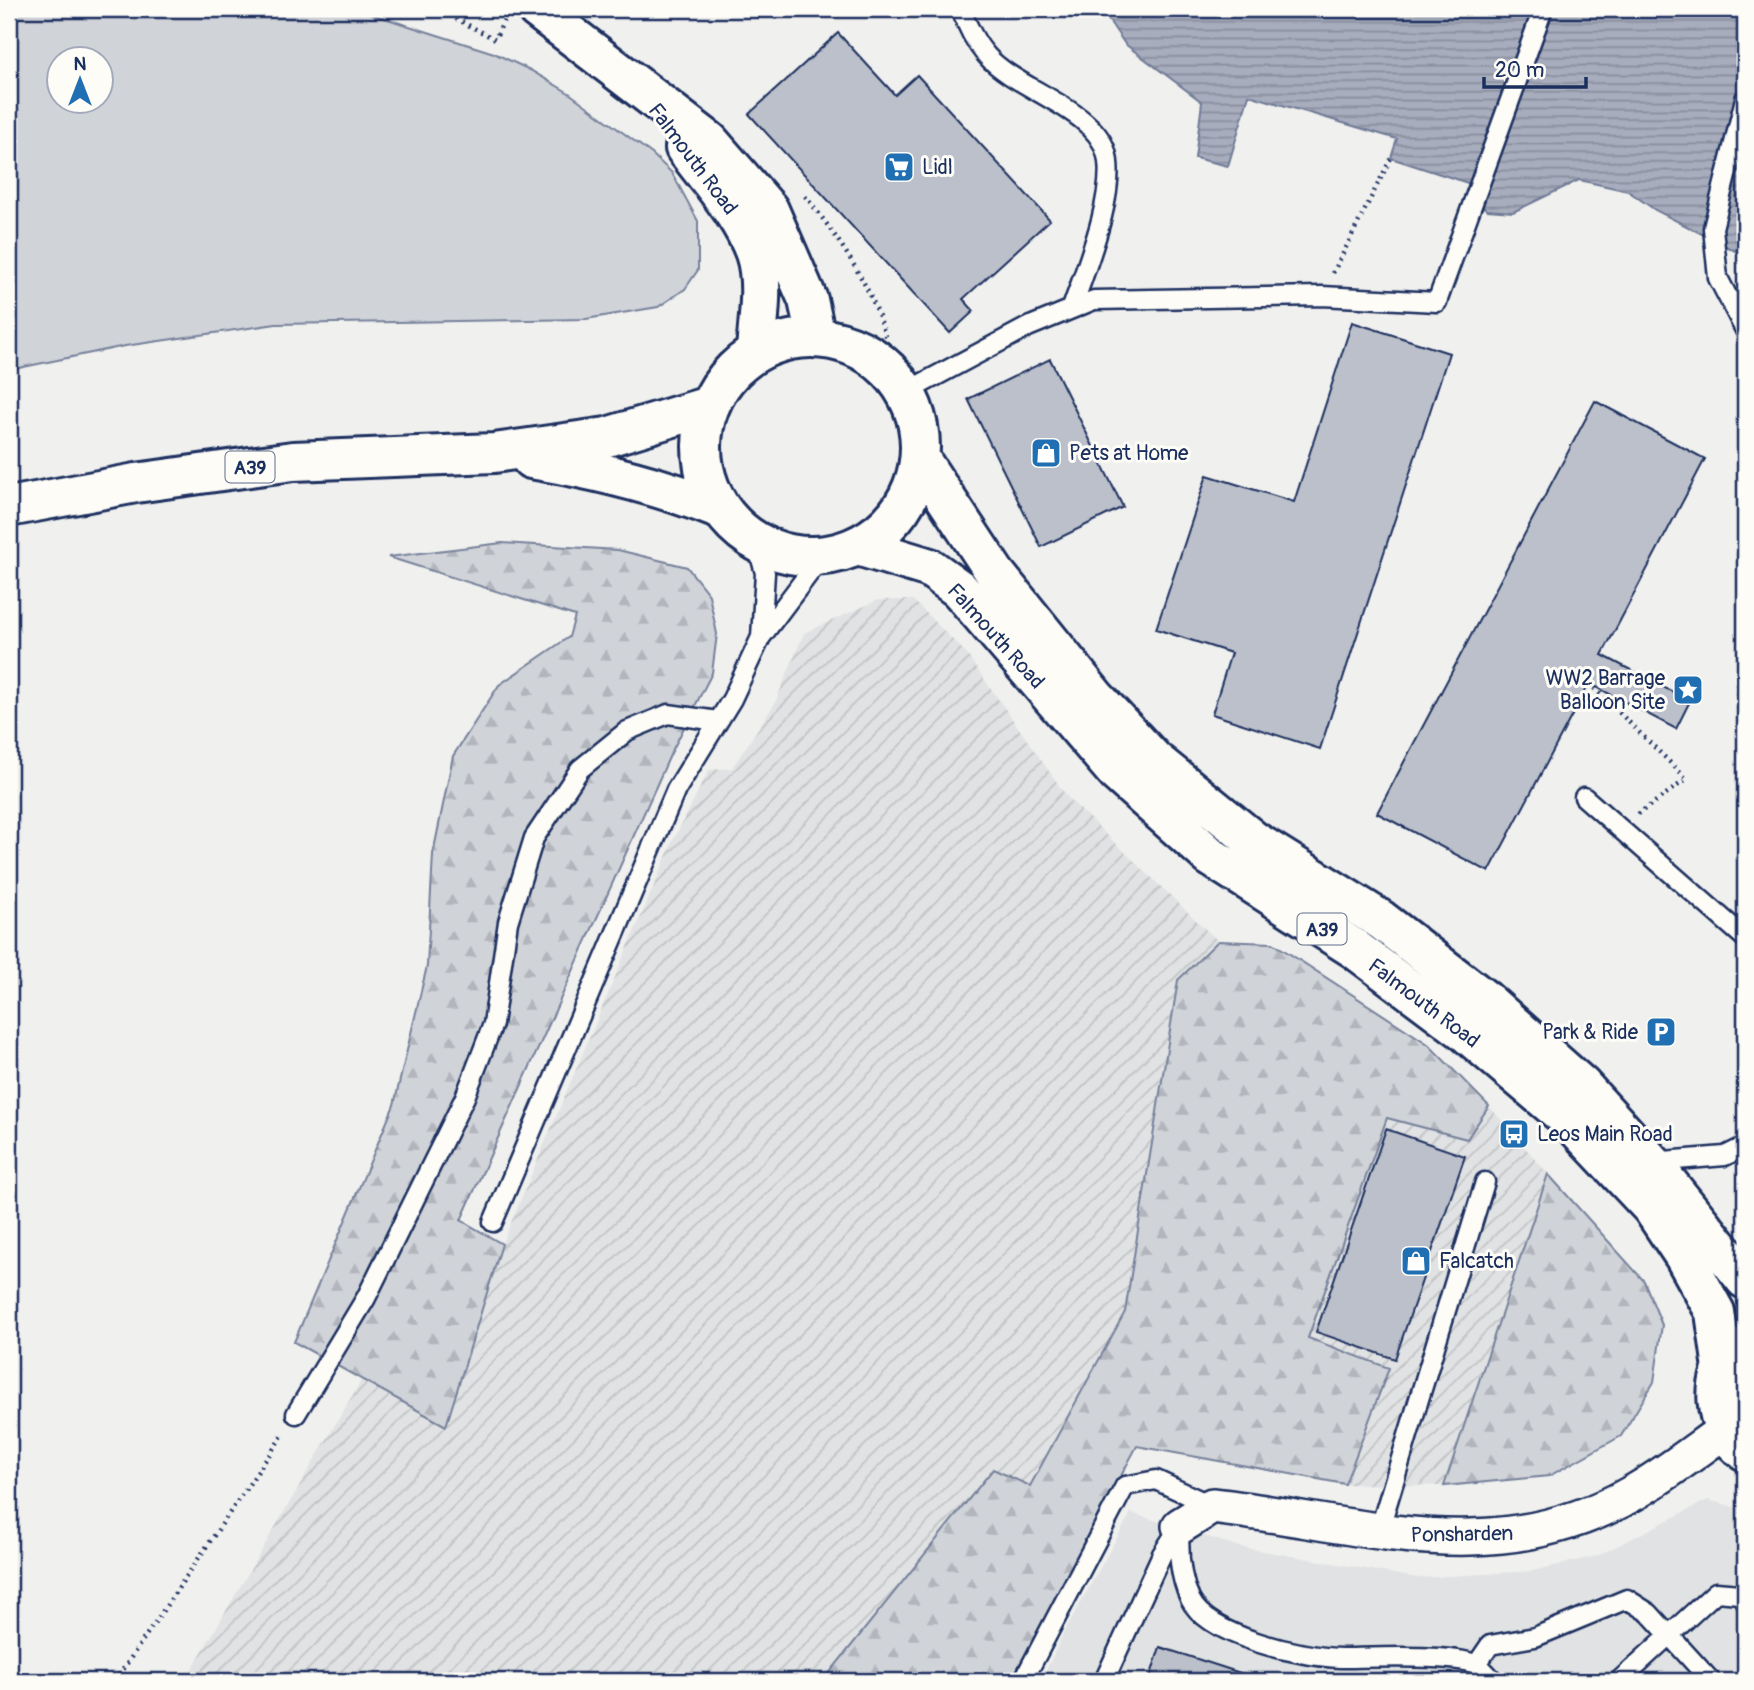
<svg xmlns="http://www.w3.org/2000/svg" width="1754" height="1690" font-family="Pangolin,sans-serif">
<defs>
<pattern id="industrial-furrows" width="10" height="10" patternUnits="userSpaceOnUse" patternTransform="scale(1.75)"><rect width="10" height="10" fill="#e0e2e3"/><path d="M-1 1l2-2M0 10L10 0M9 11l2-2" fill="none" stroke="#c0c2c5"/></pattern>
<pattern id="forest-firs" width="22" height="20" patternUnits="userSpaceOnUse" patternTransform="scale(1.75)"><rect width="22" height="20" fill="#d0d3d8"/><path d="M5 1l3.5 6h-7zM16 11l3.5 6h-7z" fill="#b2b5bc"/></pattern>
<pattern id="water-rules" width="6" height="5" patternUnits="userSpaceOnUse" patternTransform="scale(1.75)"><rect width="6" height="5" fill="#a7adbd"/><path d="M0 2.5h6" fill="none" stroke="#878d9d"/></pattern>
</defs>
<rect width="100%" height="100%" fill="#f0f0ee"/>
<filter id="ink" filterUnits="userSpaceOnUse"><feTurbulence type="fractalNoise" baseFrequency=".0143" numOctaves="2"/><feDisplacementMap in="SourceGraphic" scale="14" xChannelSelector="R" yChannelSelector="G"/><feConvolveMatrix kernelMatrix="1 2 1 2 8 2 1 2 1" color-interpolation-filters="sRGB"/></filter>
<g filter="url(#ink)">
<path fill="#e0e2e3" d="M1708,1500L1745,1510V1681H1041L1064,1632L1131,1513L1240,1547L1417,1578L1533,1571L1597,1556Z"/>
<path fill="url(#industrial-furrows)" d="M878,600H913L965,652L1068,798L1218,941L1178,980L1125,1312L1030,1486L992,1469L823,1681H185L362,1379L446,1426L502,1244L672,843L709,770L732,768L775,703L804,633Z
M1489,1106L1548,1174L1444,1486L1345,1484L1389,1368L1308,1339L1387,1118L1467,1139Z"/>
<path fill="#d0d3d8" stroke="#76819b" stroke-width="2" fill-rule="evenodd" d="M9,9H356L494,53L530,70L569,93L652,154L672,173L698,221V270L685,289L658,307L586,319L276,324L125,346L9,370ZM60,60H102V102H60Z"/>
<path fill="url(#forest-firs)" stroke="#76819b" stroke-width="2" d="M502,543L618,550L687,567L709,595L717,634L712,673L671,753L461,1220L502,1244L446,1426L294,1342L394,1105L427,966L433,854L453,756L499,685L569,637L575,616L388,557Z
M1218,941L1273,943L1428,1044L1489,1106L1467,1139L1387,1118L1308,1338L1389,1368L1345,1484L1137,1446L1011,1681H823L993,1469L1030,1486L1125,1312L1178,980Z
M1548,1174L1644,1281L1662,1325L1654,1382L1621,1436L1549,1476L1444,1486Z"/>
<path fill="url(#water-rules)" stroke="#6f7b97" stroke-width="2" d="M1101,9H1745V256L1655,210L1628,191L1579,180L1513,212L1487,210L1473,197L1477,186L1391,158L1397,139L1249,95L1228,166L1195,158L1202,102L1125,44Z"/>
<path fill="#bbc0ca" stroke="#1b2f5e" stroke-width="2" d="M838,33L895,95L917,75L1050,220L963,299L974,311L950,333L749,114Z
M1352,322L1449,353L1320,749L1212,714L1231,653L1156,629L1207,475L1294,502Z
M1050,359L1123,507L1041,547L968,399Z
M1595,401L1705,459L1602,655L1690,701L1676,729L1589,683L1489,872L1377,813Z
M1386,1129L1465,1156L1395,1359L1316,1332Z
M1160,1647L1265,1681H1149Z"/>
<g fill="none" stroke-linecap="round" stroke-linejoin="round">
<g stroke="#1b2f5e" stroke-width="23">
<path id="lane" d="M961,9C966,24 976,44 987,56C1016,89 1094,109 1106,152C1118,190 1085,270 1072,308
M1745,99L1713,228L1718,278L1745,330
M906,392L1028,327L1094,300L1322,296L1437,302L1543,9
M756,541L765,573L761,637
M1584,797L1745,938
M1651,1162L1725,1156L1745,1146
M493,1222L676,790L732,699L761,637L822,556
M296,1414L366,1298L465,1097L493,1024L508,922L534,838L580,769L627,731L668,714L718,721
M1180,1526C1178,1551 1179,1575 1190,1599C1208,1637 1302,1657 1340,1658C1368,1658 1460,1653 1479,1666C1484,1670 1489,1676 1494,1681
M1378,1534L1485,1182
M1477,1664L1490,1645L1535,1637L1627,1599L1649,1613L1711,1681
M1023,1681L1125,1486L1156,1480L1212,1506
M1104,1681L1162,1554L1179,1528
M1619,1681L1716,1592L1740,1594L1745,1600"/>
</g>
<g stroke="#1b2f5e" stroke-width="40">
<path id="street" d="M1180,1526L1212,1506C1359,1522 1492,1574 1633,1493C1665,1475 1695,1451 1725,1430"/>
</g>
<g stroke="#1b2f5e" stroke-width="44">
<path id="secondary" d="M537,9L709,141L769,210L808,300L816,337
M685,148C709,181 741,214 755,253C765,283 758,320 756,351"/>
</g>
<g stroke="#1b2f5e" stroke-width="44">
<path id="highway" d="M702 447a109 109 0 1 1 218 0a109 109 0 1 1-218 0Z
M531,459C597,470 659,485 721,510
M920,459L995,573L1095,697L1154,760L1254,841L1381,920L1485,1000L1582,1086L1651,1162L1745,1279
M9,507L136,483L293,461L494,453L607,437L709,406
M858,546L930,568L959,589L1117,773L1211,857L1355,949L1463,1030L1567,1118L1652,1208L1684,1256L1715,1312L1723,1369
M1738,1348C1707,1374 1712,1430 1745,1451"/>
</g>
<path stroke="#1b2f5e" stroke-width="4.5" stroke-dasharray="2 5" stroke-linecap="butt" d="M437,9L495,39L504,20
M805,196C838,236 893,315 888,368
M1333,273L1391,158
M1589,683L1687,779L1638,814
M115,1681L284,1433"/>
<use href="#lane" stroke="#fdfcf7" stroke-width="18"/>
<use href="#street" stroke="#fdfcf7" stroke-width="35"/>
<use href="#secondary" stroke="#fdfcf7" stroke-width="38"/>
<use href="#highway" stroke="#fdfcf7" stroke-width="38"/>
</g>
</g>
<defs>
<g id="supermarket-square" transform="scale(1.575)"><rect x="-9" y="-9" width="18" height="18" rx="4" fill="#1f6fb2" stroke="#fdfcf7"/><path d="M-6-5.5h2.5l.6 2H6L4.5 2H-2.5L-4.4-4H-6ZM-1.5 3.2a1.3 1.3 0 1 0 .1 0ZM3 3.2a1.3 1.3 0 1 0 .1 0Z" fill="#fff"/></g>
<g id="shop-square" transform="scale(1.575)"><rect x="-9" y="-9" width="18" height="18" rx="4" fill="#1f6fb2" stroke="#fdfcf7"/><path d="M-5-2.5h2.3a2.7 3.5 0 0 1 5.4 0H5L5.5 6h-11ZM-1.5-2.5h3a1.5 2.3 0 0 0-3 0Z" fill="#fff"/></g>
<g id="sight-square" transform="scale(1.575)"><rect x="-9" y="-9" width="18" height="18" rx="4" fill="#1f6fb2" stroke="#fdfcf7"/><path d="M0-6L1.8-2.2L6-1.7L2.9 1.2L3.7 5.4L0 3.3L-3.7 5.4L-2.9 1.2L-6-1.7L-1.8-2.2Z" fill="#fff"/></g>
<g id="parking-square" transform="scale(1.575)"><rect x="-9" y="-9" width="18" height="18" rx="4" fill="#1f6fb2" stroke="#fdfcf7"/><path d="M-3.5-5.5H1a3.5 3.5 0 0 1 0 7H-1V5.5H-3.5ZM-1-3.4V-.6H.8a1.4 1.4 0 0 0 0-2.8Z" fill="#fff"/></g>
<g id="bus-square" transform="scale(1.575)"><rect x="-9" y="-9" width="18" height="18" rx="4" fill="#1f6fb2" stroke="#fdfcf7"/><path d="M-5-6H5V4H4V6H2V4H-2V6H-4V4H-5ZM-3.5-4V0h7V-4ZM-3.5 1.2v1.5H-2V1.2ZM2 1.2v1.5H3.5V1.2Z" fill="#fff"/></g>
</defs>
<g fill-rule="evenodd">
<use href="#supermarket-square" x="899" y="167"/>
<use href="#shop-square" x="1046" y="453"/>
<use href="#sight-square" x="1688" y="690"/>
<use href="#parking-square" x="1661" y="1032"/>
<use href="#bus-square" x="1514" y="1134"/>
<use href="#shop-square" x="1416" y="1261"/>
</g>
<g text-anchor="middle" stroke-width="6" stroke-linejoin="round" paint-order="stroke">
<g fill="#fdfcf7" stroke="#5f6c8c" stroke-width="2">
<rect x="225.5" y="451.5" width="49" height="31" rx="5"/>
<rect x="1297.5" y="913.5" width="49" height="31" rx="5"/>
</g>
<g font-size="19" font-weight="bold" fill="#1b2f5e">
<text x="250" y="474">A39</text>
<text x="1322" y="936">A39</text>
</g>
<g font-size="21" fill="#1b2f5e" stroke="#fdfcf7">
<text transform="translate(693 159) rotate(53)" y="7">Falmouth Road</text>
<text transform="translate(996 636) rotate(48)" y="7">Falmouth Road</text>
<text transform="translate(1424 1003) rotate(37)" y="7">Falmouth Road</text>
<text transform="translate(1462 1534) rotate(-1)" y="7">Ponsharden</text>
</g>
<g font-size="21" fill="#1b2f5e" stroke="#fdfcf7" text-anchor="start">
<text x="922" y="174">Lidl</text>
<text x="1069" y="460">Pets at Home</text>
<text x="1665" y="685" text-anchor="end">WW2 Barrage<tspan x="1665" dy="24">Balloon Site</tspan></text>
<text x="1638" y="1039" text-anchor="end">Park &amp; Ride</text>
<text x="1537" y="1141">Leos Main Road</text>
<text x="1439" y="1268">Falcatch</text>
</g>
</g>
<rect width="1754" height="1690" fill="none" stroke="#fdfcf7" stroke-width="35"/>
<rect x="18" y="18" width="1719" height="1655" fill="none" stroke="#1b2f5e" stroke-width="2.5" filter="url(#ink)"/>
<g transform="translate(80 80)"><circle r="33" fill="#fdfcf7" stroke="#a3aaba" stroke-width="2"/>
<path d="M0-5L12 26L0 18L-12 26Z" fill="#1f6fb2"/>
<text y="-10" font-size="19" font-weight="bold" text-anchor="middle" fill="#1b2f5e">N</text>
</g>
<path d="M1484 77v10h102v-10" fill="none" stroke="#1b2f5e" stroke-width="3.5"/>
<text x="1495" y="77" font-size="21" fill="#1b2f5e" stroke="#fdfcf7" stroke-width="5" paint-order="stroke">20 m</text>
</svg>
